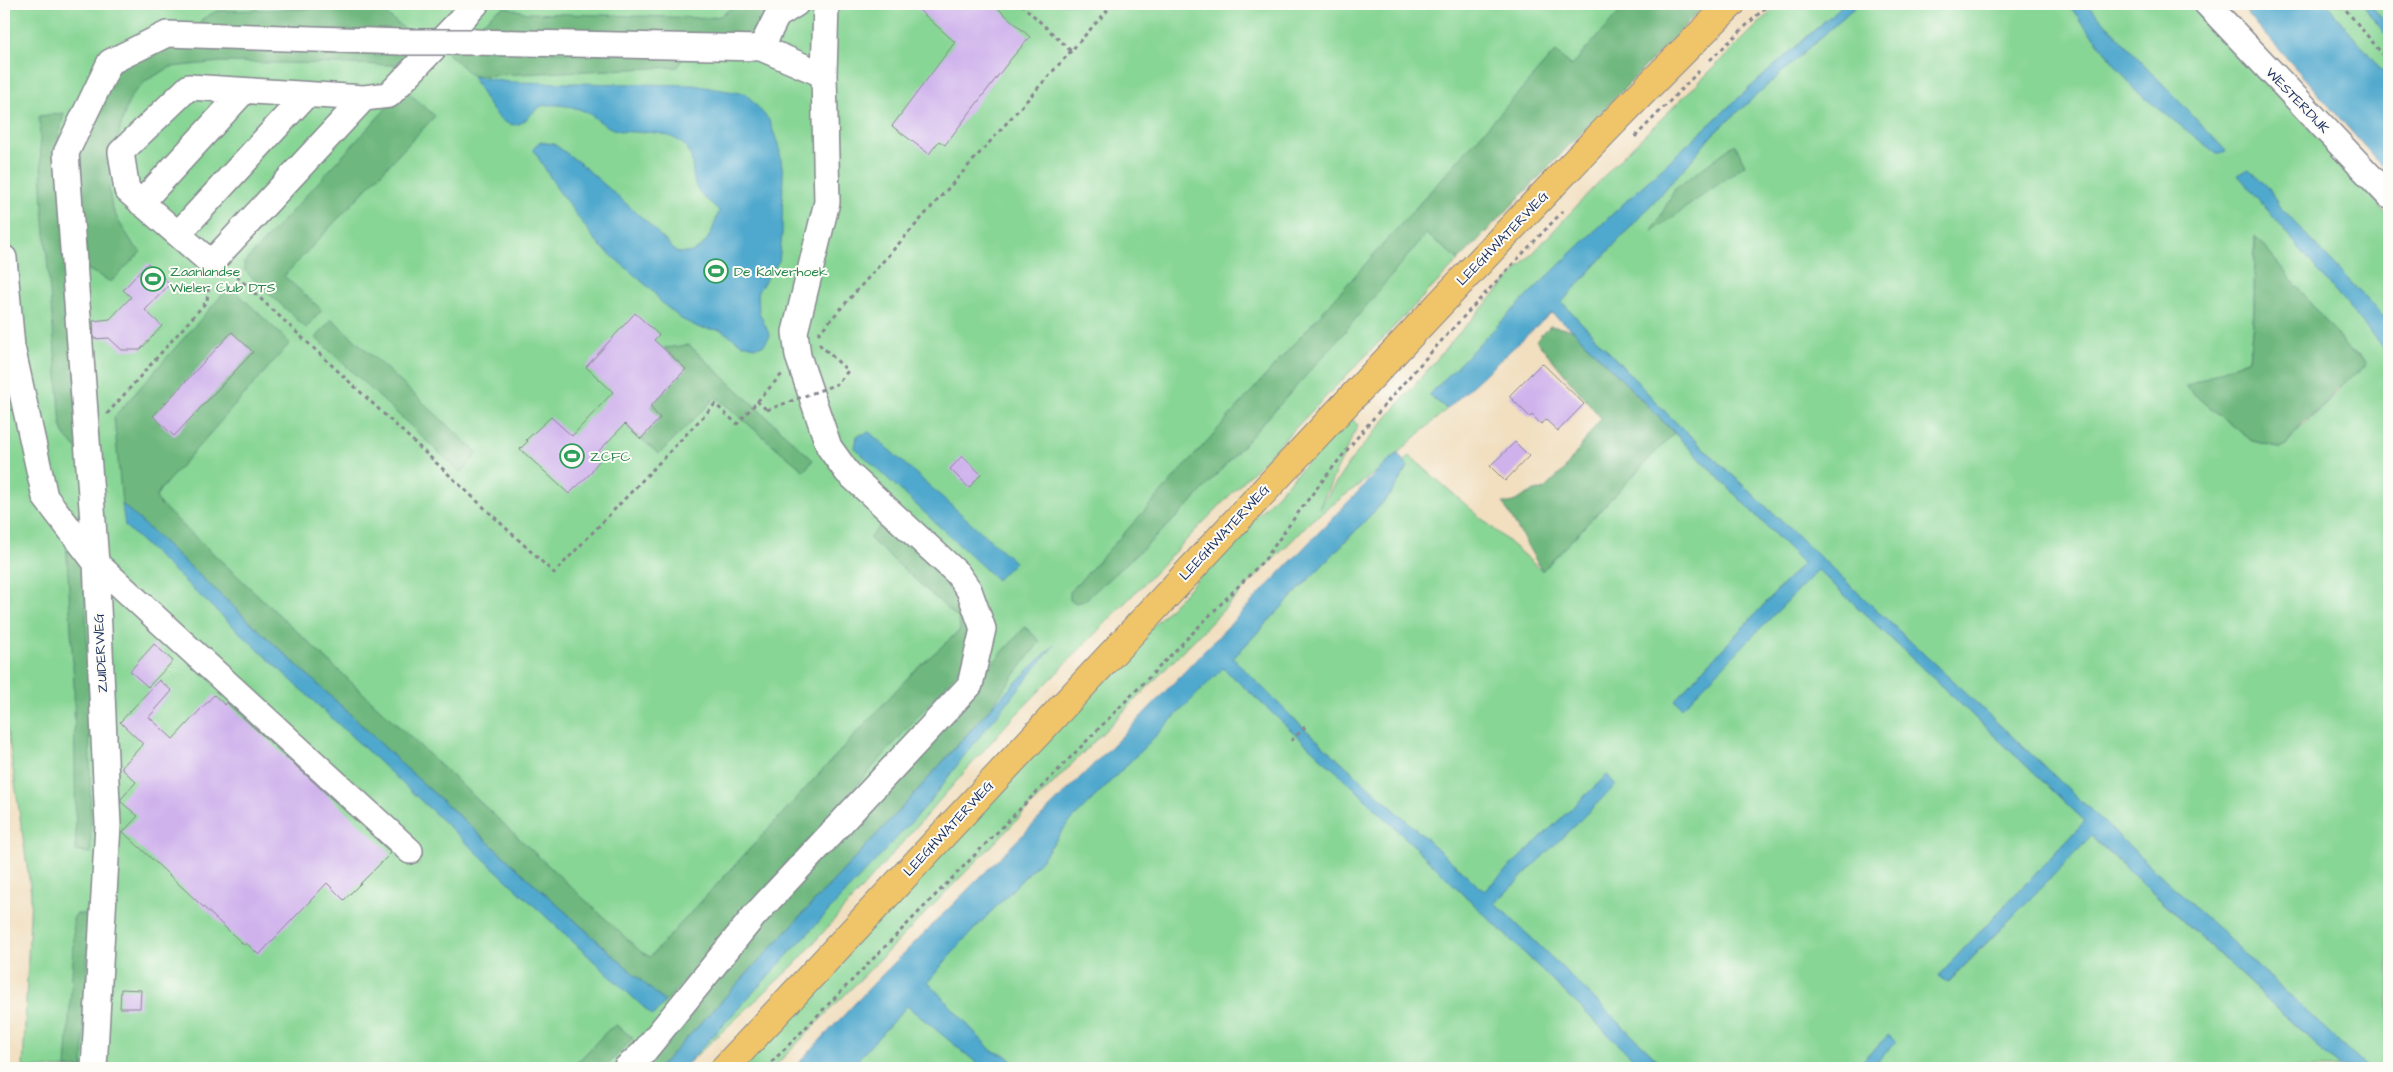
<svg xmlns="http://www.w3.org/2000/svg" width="2393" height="1072" font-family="'Architects Daughter',sans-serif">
<rect width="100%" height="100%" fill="#fdfcf7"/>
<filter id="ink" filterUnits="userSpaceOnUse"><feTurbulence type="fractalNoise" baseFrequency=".02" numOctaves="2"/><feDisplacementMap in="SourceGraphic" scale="10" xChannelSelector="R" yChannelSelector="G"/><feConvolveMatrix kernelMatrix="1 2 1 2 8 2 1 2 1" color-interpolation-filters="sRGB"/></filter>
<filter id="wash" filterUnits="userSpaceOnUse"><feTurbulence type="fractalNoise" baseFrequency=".0096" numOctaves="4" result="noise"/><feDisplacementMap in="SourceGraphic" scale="20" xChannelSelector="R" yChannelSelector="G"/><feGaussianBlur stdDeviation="1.12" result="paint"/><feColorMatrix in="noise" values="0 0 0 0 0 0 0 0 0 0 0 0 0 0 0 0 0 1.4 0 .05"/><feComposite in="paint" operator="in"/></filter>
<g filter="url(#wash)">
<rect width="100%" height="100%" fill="#f1dfc0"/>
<path fill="#88d695" stroke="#52827a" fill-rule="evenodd" d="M4,4H1687L1448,251L1459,260L1007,724L796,963L683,1068H23L31,893L4,707Z
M1779,4H1844C1701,130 1561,258 1430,395L1447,409L1380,469L1312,520L773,1068H737L1350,417L1358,425L1319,508L1351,460L1459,333L1621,158Z
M1858,4H2068L2136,91L2225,151L2087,4H2196L2389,216V323L2278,205L2269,188L2239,175L2389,355V1068H2367L1670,417L1562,302L1689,163L1712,135ZM2255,237L2342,340L2344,346L2362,358L2365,367C2348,375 2338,390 2326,404C2312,418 2297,429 2285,446L2279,447L2252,441L2186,387L2249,359L2254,311Z
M2327,4H2389V79Z
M1674,433L1803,563L1675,700L1682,707L1818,570L2085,821L1938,976L1949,982L2091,836L2341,1068H1871L1895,1042L1888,1035L1856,1068H1666L1495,903L1615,785L1608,775L1484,891L1295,720L1233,658L1390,495L1408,467L1404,462L1410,456L1542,571Z
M1223,667L1350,784L1643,1068H1019L1005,1055L992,1051L927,982L959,945L1042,859L1065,827Z
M907,1005L983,1068H850Z"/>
<path fill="#6eb77e" stroke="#44736e" d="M737,4H797L769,25L742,36L471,33L496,11L505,7L528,13L707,18L720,16Z
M1627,4H1706L1459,260L1426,234L1337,341L1192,502L1158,535L1084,601L1076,603L1070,600V592L1159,495L1553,54L1556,52L1571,66Z
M377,7L407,31L198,29L202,19L217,11Z
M164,42L413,47L395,65L220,62L171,67L147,80L131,96L125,112L111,162L109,190L112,207L119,222L133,244L141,252L111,282L87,269L79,146L109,75Z
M442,48L684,56L678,67L472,76Z
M404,89L435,116L284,276L322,310L306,328L245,271L244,263Z
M64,113L59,136L58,153L84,457L64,434L61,424L43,209L39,116Z
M1735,144L1745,165L1652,232L1675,189Z
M2255,236L2342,340C2346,353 2361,354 2366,365L2336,389L2324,406L2303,423L2285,446L2279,447L2252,441L2185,387L2249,359L2254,311Z
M230,286L290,343L160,490L156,497L160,504L640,951L650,957L912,673L960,630L959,619L869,538L886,520L958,588L968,620L970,637L965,663L665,1002L406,768L351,715L122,504L114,417Z
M332,319L478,453L461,473L316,338Z
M1550,326L1573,330L1674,433L1542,571L1503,503C1519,505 1527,489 1543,490L1564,470L1601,418L1536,340Z
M689,345L813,460L804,471L716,397L659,454L629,429L685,369L664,348Z
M66,538L84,565L89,690L91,853L76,851L74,684Z
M1025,627L1040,641L990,708L909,800L659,1068H631Z
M76,914H89L83,1068H66L74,944L73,919Z
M616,1025L633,1038L605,1068H572L608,1030Z"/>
<path fill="#50a8cd" stroke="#366c96" d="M1844,4H1858L1712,135L1689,163L1562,302L1670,417L2367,1068H2341L2092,836L1948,982L1938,976L2085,821L1818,570L1682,708L1675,700L1803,563L1573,330L1551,313L1447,409L1429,395C1561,258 1701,130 1844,4Z
M2068,4H2087L2226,151L2217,154L2136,91Z
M2239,4H2327L2389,79V174Z
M2362,4H2370L2389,27V39Z
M472,76L508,82L693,85L746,94L769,120L779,147L783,173L782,234L779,261L758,291L759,312L770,336L764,345L755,347L742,344L721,330L700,328L681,319L661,302L652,290L598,244L558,190L533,149L539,142L554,144L581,164L647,222L676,252C704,258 712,233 719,211C713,203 703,199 698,190C689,176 697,156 683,144C663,128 643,134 621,131C608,129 601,122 591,115C581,107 559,104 547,105C531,106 527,129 509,124C492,118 481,90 472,76Z
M2249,169L2269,188L2278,205L2389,323V355L2238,175Z
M869,432L1015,562L997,580L855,448L857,436Z
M1398,454L1408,467L1390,495L1233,658L1295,720L1484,891L1607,775L1616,785L1495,903L1666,1068H1643L1350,784L1223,668L1065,827L1042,859L959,945L928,982L992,1051L1005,1055L1019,1068H983L907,1006L850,1068H794L877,980L1131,727L1380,469Z
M122,504L351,715L406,768L665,1002L653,1016L125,526Z
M1055,644L964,756L929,803L683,1068H659L909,800L996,702Z
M1888,1035L1896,1042L1871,1068H1856Z"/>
<g id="blocks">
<path fill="#cfb2ec" d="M912,4H993L1030,37L1010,60L945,145L939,141L929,154L892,126L955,42Z
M148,263L170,284L145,310L162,326L140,350H122L109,338L94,339L93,321L110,319L131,297L123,290Z
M635,313L659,335L654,340L686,369L650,407L660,418L641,439L625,424L594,456L599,461L592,470L593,471L569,494L520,449L528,441L526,440L551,417L572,436L613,392L586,367Z
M232,332L253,352L174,436L153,416Z
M1542,363L1584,404L1558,431L1546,420L1541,424L1532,415L1530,417L1509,396Z
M1515,442L1529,456L1505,481L1490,466Z
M962,456L981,474L969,488L950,469Z
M154,644L173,661L148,687L130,671Z
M159,680L172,691L149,717L173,739L214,695L225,705L227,703L391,853L344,900L327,883L259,955L246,943L244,945L123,832L138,816L121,802V799L136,782L121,768L143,744L120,722Z
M121,989L141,990L140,1008H120Z"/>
</g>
</g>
<g filter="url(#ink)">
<use href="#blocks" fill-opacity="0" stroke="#86878f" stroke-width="1"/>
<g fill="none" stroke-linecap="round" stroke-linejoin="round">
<g stroke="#86878f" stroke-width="28">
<path id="minor" d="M2207,4L2389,196
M402,42L167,34L110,62L66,153L96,563L410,851
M473,42L761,48L824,75
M761,48L777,16L796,4
M364,98L211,263L127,190L121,152L189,87L364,98L389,95L476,4
M141,203L243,92
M178,234L306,95
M4,258L12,347L45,497L96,563L108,825L94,1068
M626,1068L643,1053L754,916L970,685L983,629L969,590L957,573L847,472L829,447L798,356L795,332L827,202L824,75L826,4"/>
</g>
<g stroke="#86878f" stroke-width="30">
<path id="major" d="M725,1068C924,854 1123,640 1323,428C1458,285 1591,141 1731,4"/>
</g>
<path stroke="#86878f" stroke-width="3" stroke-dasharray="4 4" stroke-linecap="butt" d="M1021,4L1071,51L1113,4
M2341,4L2389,62
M1710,60L1769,4
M1635,137L1700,70
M231,271L554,573L715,404L737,424L782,374
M818,334L1071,51
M819,344L848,371L837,384
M757,401L767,410
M107,414L207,301L209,284
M1291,741L1308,724
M766,1068L1266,558C1352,432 1458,322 1563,211"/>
<use href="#minor" stroke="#fff" stroke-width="25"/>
<use href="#major" stroke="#f0c469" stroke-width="28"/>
<g stroke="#86878f" stroke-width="28" stroke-linecap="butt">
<path id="minor-bridge" d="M402,42H473"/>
</g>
<path stroke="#86878f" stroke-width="3" stroke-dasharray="4 4" stroke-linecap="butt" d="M767,410L837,384"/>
<use href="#minor-bridge" stroke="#fff" stroke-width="25"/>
</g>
</g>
<defs>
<g id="stadium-ring" transform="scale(1.25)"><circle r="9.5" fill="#fdfcf7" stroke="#2e9e5b" stroke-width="1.5"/><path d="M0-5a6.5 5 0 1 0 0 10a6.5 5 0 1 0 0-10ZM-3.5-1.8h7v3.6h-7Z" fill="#2e9e5b"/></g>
</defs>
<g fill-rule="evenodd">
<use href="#stadium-ring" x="716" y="271"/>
<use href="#stadium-ring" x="153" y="279"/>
<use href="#stadium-ring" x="572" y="456"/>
</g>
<g text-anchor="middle" stroke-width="4" stroke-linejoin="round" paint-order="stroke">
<g font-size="14" fill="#1b2f5e" stroke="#fdfcf7">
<text transform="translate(2298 100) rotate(46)" y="5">WESTERDIJK</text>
<text transform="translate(1502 238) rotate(-46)" y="5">LEEGHWATERWEG</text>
<text transform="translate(1224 532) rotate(-47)" y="5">LEEGHWATERWEG</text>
<text transform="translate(100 653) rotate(-93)" y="5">ZUIDERWEG</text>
<text transform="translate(948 828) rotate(-47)" y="5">LEEGHWATERWEG</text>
</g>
<g font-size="14" fill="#27864d" stroke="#fdfcf7" text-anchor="start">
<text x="170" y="276">Zaanlandse<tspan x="170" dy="16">Wieler Club DTS</tspan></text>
<text x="734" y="276">De Kalverhoek</text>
<text x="590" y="461">ZCFC</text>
</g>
</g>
<rect width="2393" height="1072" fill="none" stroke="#fdfcf7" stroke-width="20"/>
</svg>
